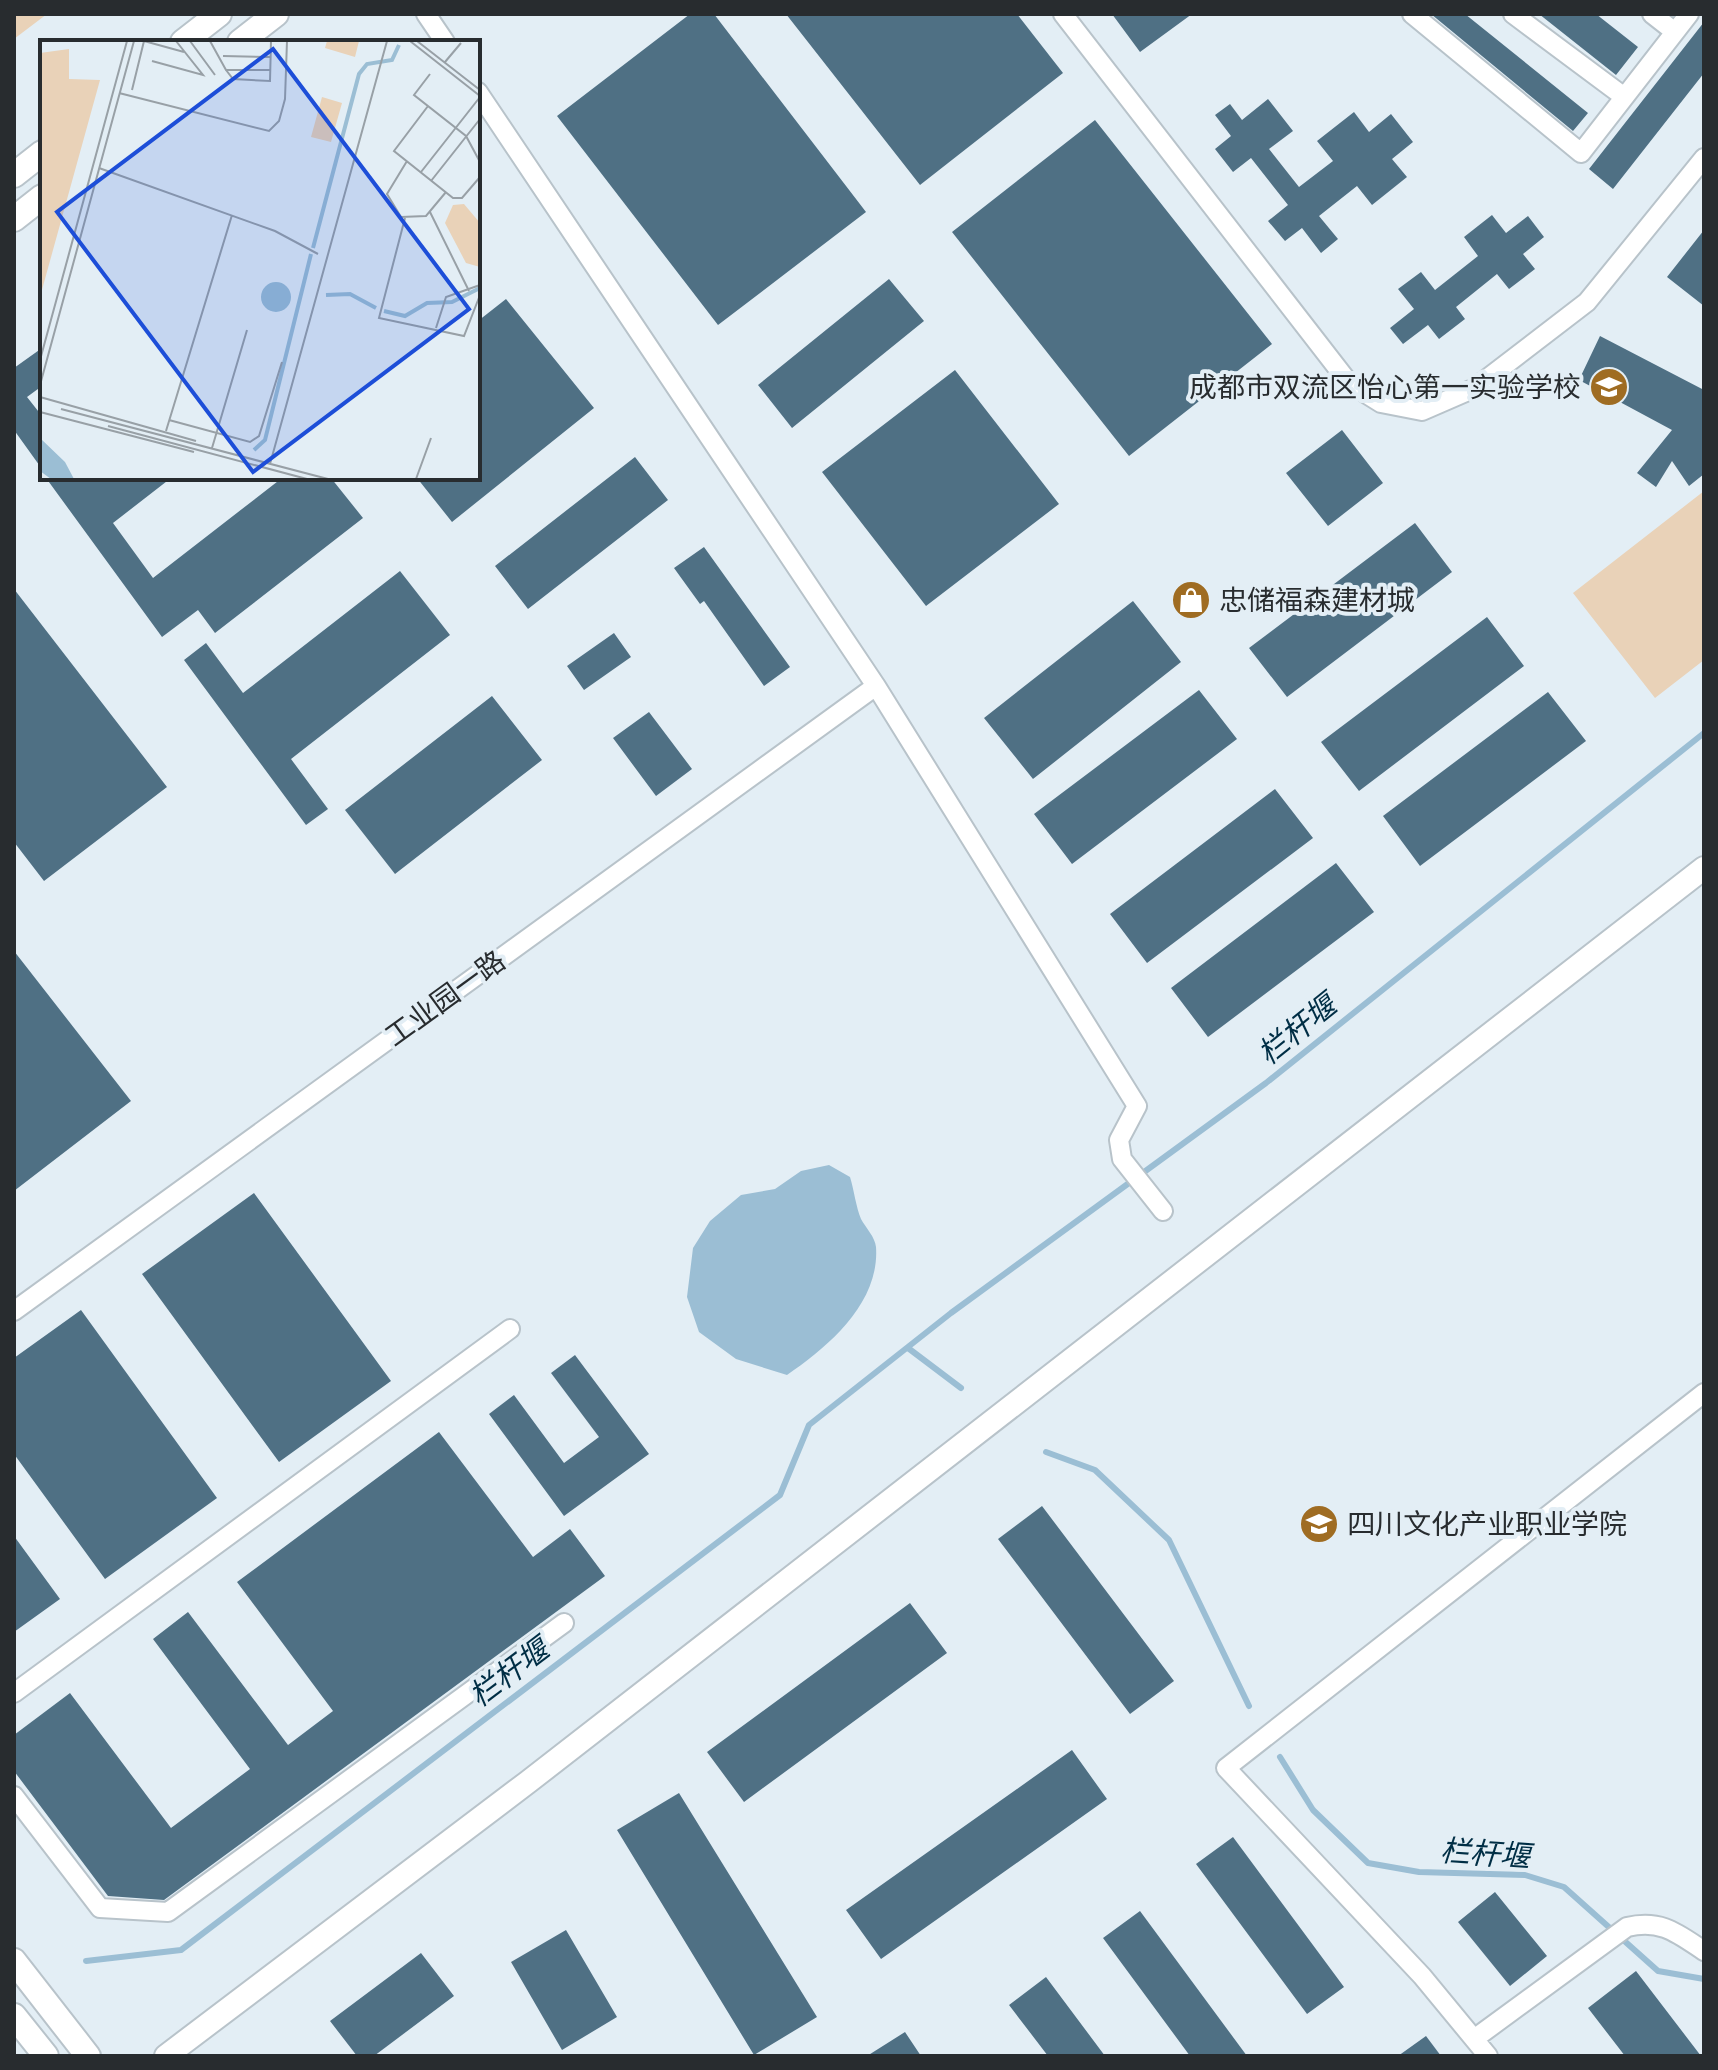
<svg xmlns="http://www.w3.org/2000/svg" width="1718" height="2070" font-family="Cabin,'Noto Sans SC',sans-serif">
<rect width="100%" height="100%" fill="#e3eef5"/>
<path fill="#e9d2b8" d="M14,14H47L14,39Z
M1704,491V660L1655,698L1573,593Z"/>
<path fill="#9bbed4" d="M829,1165L850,1177C854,1190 856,1207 861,1219C866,1228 875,1237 876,1247C880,1303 828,1347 787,1375L736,1359L699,1332L687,1297L693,1248L710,1221L741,1195L775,1189L801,1171Z"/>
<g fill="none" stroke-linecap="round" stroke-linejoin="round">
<path stroke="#9bbed4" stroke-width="6" d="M908,1348L961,1388
M1046,1452L1095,1470L1169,1540L1249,1706
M1280,1757L1313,1810L1368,1863L1419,1872L1525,1875L1564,1887L1658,1971L1704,1979
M86,1961L181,1950L780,1495L809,1425L951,1313L1266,1083L1704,733"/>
</g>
<path fill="#4f7084" d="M690,14H714L866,212L718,325L557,116Z
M786,14H1017L1063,73L920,185Z
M1112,14H1192L1140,52Z
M1431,14H1465L1588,113L1573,131Z
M1539,14H1596L1638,47L1616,75Z
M1704,22V73L1613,189L1589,169Z
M1268,99L1293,131L1269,149L1299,187L1333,161L1317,141L1354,112L1369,132L1391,114L1413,142L1392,159L1407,177L1372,205L1357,186L1319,216L1338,239L1321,253L1302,228L1285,241L1268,221L1288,205L1251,158L1233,172L1215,149L1231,136L1215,115L1230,104L1242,120Z
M1095,120L1272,344L1129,456L952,232Z
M1492,215L1506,233L1528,216L1544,237L1523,254L1535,269L1509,289L1497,274L1456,307L1465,319L1439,339L1428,325L1403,344L1390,328L1414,309L1398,289L1421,272L1435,290L1478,256L1464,237Z
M1704,230V306L1667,277Z
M889,279L924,321L792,428L758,385Z
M506,299L594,408L452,522L417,478H478V321Z
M1600,336L1704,390V474L1689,486L1672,461L1656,487L1637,473L1672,430L1579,380Z
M42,348V386L27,397L42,416V469L14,430V368Z
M955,370L1059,504L926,606L822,472Z
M1342,430L1383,483L1328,526L1286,473Z
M635,457L668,500L528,609L495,566Z
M46,478H171L113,523L153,578L282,478H331L363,518L215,633L198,610L162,637Z
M1415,523L1452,572L1287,697L1249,648Z
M704,547L790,667L764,686L704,601L700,604L674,568Z
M400,571L450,635L291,759L328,809L306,825L184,660L206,643L243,693Z
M14,589L167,787L44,881L14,842Z
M1133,601L1181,662L1033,779L984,718Z
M1487,617L1524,666L1359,791L1321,742Z
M614,633L631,657L584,690L567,666Z
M1199,690L1237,739L1072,864L1034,814Z
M1548,692L1586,741L1420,866L1383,816Z
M492,696L542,760L395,874L345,810Z
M649,712L692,769L656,796L613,738Z
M1275,789L1313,838L1147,963L1110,914Z
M1336,863L1374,912L1208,1037L1171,988Z
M14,951L131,1101L14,1191Z
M254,1193L391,1381L279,1462L142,1274Z
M81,1310L217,1498L105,1579L14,1454V1358Z
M575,1355L649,1454L564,1516L489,1414L514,1395L564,1463L599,1437L551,1373Z
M439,1432L533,1557L570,1529L605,1576L164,1900L108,1896L14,1771V1735L70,1693L171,1828L250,1769L153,1639L188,1612L288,1745L333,1711L237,1582Z
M1042,1506L1174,1681L1130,1714L998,1539Z
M14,1536L60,1599L14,1632Z
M910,1603L947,1653L744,1802L707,1752Z
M1072,1750L1107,1799L881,1959L846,1910Z
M679,1793L817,2017L754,2055L617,1830Z
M1233,1837L1344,1987L1307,2014L1196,1864Z
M1495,1892L1547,1956L1510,1986L1458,1922Z
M1140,1911L1247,2056H1190L1103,1938Z
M566,1930L617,2017L562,2050L511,1962Z
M421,1953L454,1996L374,2056H357L330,2021Z
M1636,1971L1701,2056H1625L1588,2008Z
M1046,1977L1105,2056H1048L1009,2005Z
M905,2032L921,2056H867Z
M1426,2036L1441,2056H1398Z"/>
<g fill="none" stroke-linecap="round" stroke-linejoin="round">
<g stroke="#b8c3ca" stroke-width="22">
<path id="minor" d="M426,14L445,42
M1063,14L1349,383L1381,403L1422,411L1475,388L1587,302L1704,158
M1412,14L1581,153L1689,14
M1513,14L1623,96
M1652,14L1675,32
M478,92L876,686L1137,1106L1119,1140L1122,1159L1163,1211
M14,1311L876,686
M14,1693L510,1329
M14,1796L100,1908L168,1912L564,1623
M1474,2039L1627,1927C1661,1919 1677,1933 1704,1951
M1488,2056L1422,1976L1226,1768L1704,1393"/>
</g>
<g stroke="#b8c3ca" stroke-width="26">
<path id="tertiary" d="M166,2056L528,1782L1704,868"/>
</g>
<g stroke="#b8c3ca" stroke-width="28">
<path id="secondary" d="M183,42L219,14
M240,42L276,14
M14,175L42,153
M14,219L42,197
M14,1961L88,2056
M14,2016L46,2056"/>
</g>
<use href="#minor" stroke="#fff" stroke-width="18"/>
<use href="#tertiary" stroke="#fff" stroke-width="22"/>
<use href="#secondary" stroke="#fff" stroke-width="24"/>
</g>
<defs>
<g id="school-disc" transform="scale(2)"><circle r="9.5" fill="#9f6c22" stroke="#e3eef5"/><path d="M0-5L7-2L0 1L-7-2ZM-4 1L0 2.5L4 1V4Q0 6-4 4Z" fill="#fff"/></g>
<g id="shop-disc" transform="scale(2)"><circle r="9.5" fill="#9f6c22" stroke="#e3eef5"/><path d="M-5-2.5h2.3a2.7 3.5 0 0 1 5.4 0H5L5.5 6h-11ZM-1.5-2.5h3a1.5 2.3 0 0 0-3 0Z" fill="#fff"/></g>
</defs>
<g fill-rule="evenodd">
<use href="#school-disc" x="1609" y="387"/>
<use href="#shop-disc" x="1191" y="600"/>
<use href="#school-disc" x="1319" y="1524"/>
</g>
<g text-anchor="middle" stroke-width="8" stroke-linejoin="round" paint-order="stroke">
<g font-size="28" fill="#282c2f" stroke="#e3eef5" text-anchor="start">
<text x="1581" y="397" text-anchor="end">成都市双流区怡心第一实验学校</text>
<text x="1219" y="610">忠储福森建材城</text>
<text x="1347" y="1534">四川文化产业职业学院</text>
</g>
<g font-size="28" fill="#282c2f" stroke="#e3eef5">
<text transform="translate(445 998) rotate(-36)" y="10">工业园一路</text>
</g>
<g font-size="30" font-style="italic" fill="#002e45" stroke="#e3eef5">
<text transform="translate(1297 1030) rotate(-39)" y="10">栏杆堰</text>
<text transform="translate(509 1673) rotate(-37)" y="10">栏杆堰</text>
<text transform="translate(1485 1854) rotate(4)" y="10">栏杆堰</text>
</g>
</g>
<g transform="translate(40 40)">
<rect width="440" height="440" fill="#e3eef5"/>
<path d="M287,1H319L315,17L285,8ZM29,9V39L60,40L0,257V13ZM282,57L302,63L291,102L271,97ZM424,164L440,183V227L426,223L405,183L413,165Z" fill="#e9d2b8"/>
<path d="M221 257a15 15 0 1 1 30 0a15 15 0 1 1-30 0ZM0,398L25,422L34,439H11L0,431Z" fill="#9bbed4"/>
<path fill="none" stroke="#9bbed4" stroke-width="4" d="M273,208L319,34L327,24L352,20L359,5M286,255L310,254L336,268M344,271L365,276L387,263L412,262L440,248M214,410L225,400L271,214"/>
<path fill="none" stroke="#98a0a6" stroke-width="2" d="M104,1L144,12M150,1L175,35M170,1L186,30H230M370,1L440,56M377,1L440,50M183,16L231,17M112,21L163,35L136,1M405,22L421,3M186,30L193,39L230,41L231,1M390,34L374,55L426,96L440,122M92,50L104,1M79,53L229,91L239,81L245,59L247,1M388,66L354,111L413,158H422L440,137M367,121L347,154L361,177L386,176L406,152M59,128L235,191L278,214M381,132L440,57M391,141L440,79M390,172L429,251M365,178L339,278L424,296L440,255M396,288L406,257L440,245M0,320L87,1M0,345L94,1M0,357L156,401M21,369L288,439M0,372L154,412M129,380L210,402L219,396L242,322M68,386L267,439M126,391L192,175M172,408L207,290M230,424L347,1M376,439L391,398"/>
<path fill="#1d4ed8" fill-opacity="0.15" stroke="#1d4ed8" stroke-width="4" d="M233,9L429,269L213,432L17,172Z"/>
<rect width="440" height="440" fill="none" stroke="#282c2f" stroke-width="4"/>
</g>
<rect width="1718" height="2070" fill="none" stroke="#282c2f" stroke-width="32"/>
</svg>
